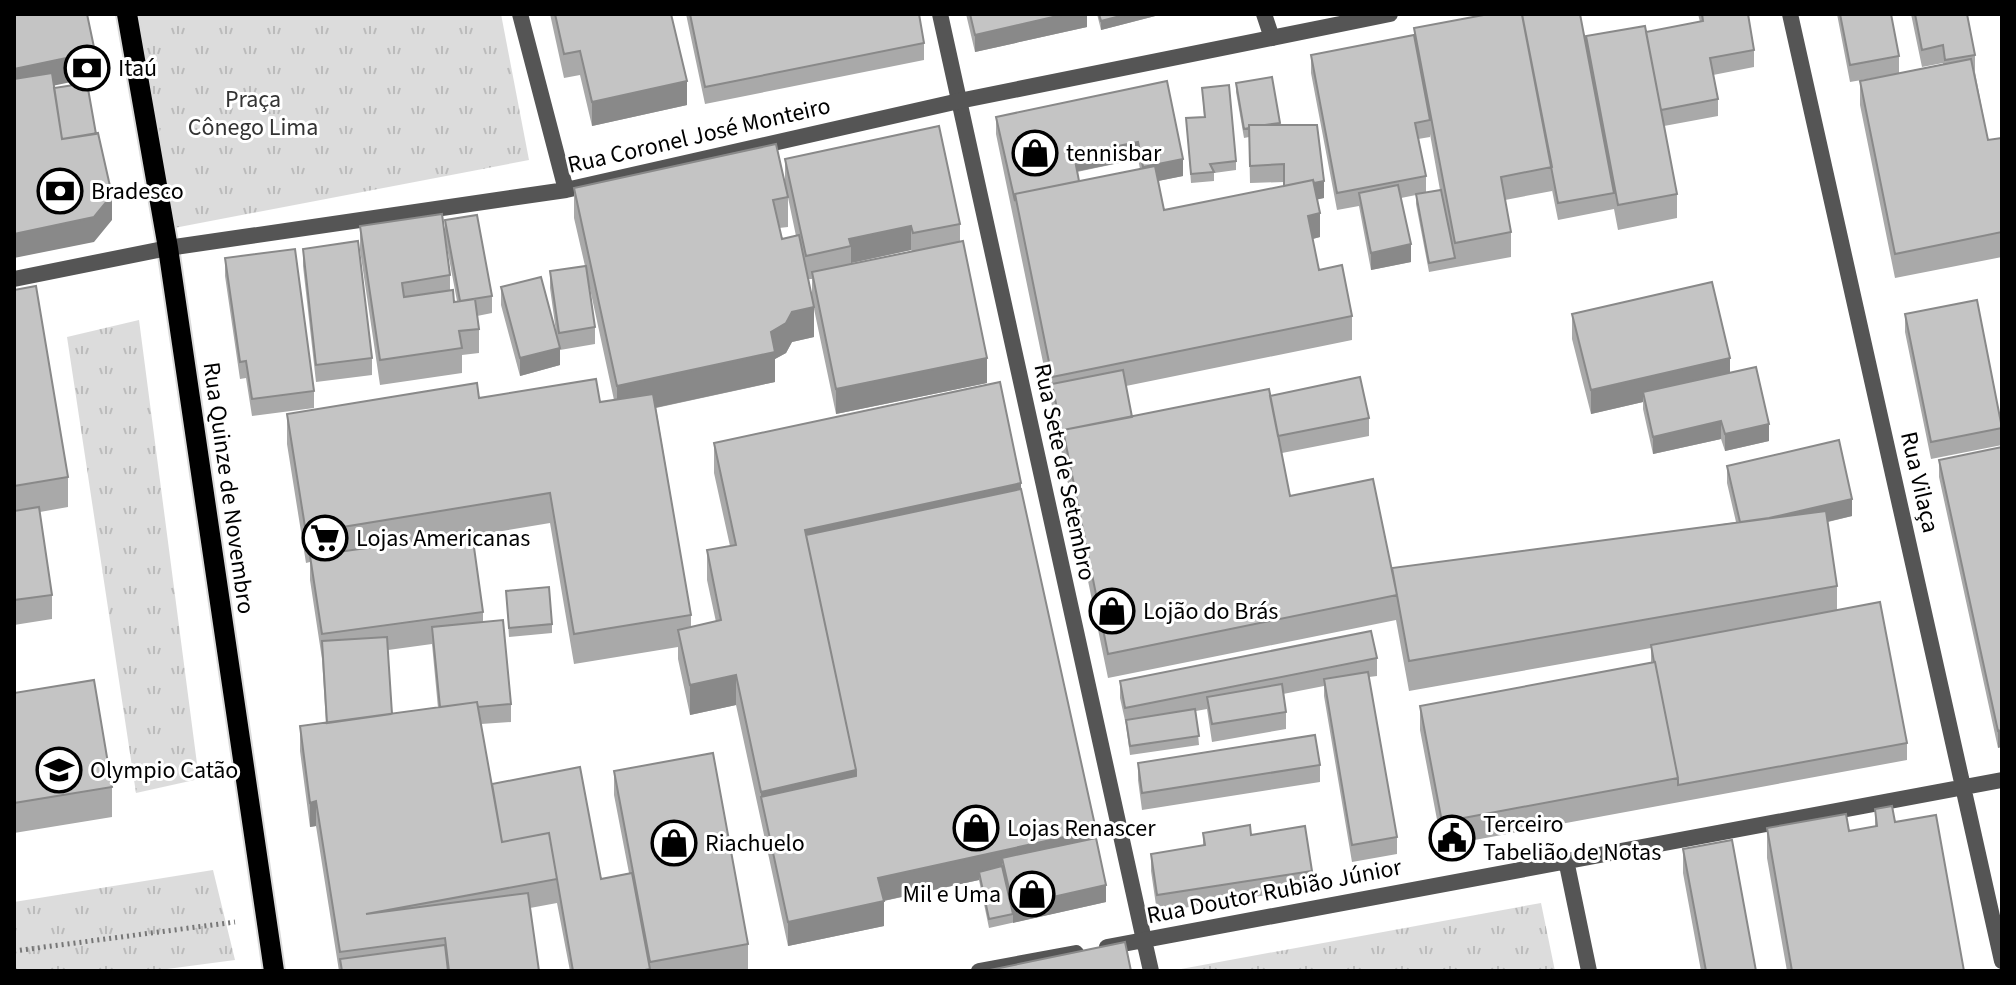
<svg xmlns="http://www.w3.org/2000/svg" width="2016" height="985" font-family="'Source Sans 3',sans-serif">
<defs>
<pattern id="grass-tufts" width="24" height="20" patternUnits="userSpaceOnUse" patternTransform="scale(2)"><rect width="24" height="20" fill="#dcdcdc"/><path d="M3 7l-1-3M5 7V3M7 7l1-3M15 17l-1-3M17 17v-4M19 17l1-3" fill="none" stroke="#bbb"/></pattern>
</defs>
<rect width="100%" height="100%" fill="#fff"/>
<path fill="url(#grass-tufts)" d="M133,14H501L529,160L174,228Z
M139,320L199,779L136,793L67,337Z
M213,870L235,960L152,971H14V902Z
M1541,903L1555,971L1181,969Z"/>
<g fill="none" stroke-linecap="round" stroke-linejoin="round">
<g stroke="#dbdbdb" stroke-width="24">
<path id="primary" d="M127,14L168,248L274,971"/>
</g>
<path stroke="#777" stroke-width="5" stroke-dasharray="2 4" stroke-linecap="butt" d="M14,951L235,922"/>
<path stroke="#555" stroke-width="16" d="M1264,14L1272,38"/>
<path stroke="#555" stroke-width="16" d="M940,14L1144,940"/>
<path stroke="#555" stroke-width="16" d="M520,14L566,190
M1790,14L2002,961
M14,279L168,248L566,190L959,101L1390,14
M1566,860L1589,971
M1144,940L1151,971
M1107,947L2002,780
M979,971L1076,953"/>
<use href="#primary" stroke="#000" stroke-width="20"/>
</g>
<path fill="#a9a9a9" fill-rule="evenodd" d="M550,14H671L687,105L592,126L580,75L564,78Z
M686,14H919L924,43V60L705,104Z
M966,14H1087V27L975,52Z
M1097,14H1163L1101,30Z
M1698,14H1748L1754,50V67L1713,75L1718,99V116L1664,126L1677,194V218L1618,230L1614,209L1558,220L1552,190V191L1505,200L1511,232V257L1429,272L1416,204V195L1401,198L1411,262L1371,270L1359,206L1337,210L1311,73V55L1414,35V28L1586,46V36L1646,32L1700,22ZM1430,134L1440,190L1426,193V176L1418,139L1430,137Z
M1837,14H1891L1899,56V73L1943,64V63L1922,67L1911,14H1967L1975,55V72L1988,140L2002,138V257L1895,278L1860,105V81L1879,77L1850,82Z
M1272,77L1280,125L1324,198L1317,199L1320,237L1313,239L1319,270L1352,316V340L1126,386L1132,417L1270,396L1369,418V436L1282,453L1290,496L1392,573L1736,522L1727,483V466L1852,516L1828,522L1837,586V610L1907,743V760L1442,846L1420,730V706L1651,663V648L1409,691L1396,620L1108,678L996,134V117L1167,81L1183,176L1158,181L1164,210L1284,186V182L1250,183L1249,137L1244,138L1236,92V83ZM1138,159L1140,169L1079,181L1077,172Z
M1202,88L1236,161V170L1214,173V181L1191,183L1186,118L1204,117Z
M785,159L960,224V241L987,383L836,414L814,309V337L792,342L786,353L775,359V382L656,408L691,615V627L716,622L707,580V550L730,546L714,473V443L1021,489L1096,838L1106,902L989,928L979,880L884,901V926L788,946L736,705L690,715L678,659V647L574,664L550,523L472,536L483,612V622L511,704V722L481,724L492,784L601,879L629,873L614,795V771L748,944V969L736,971H570L557,903L530,908L539,971H339L316,826L310,827L300,751V726L326,723L322,659L310,580V562L306,563L287,444V414L479,398L600,402L614,400L589,284L595,327V344L560,350V365L520,376L501,305V287L557,339L550,288V271L585,266L574,218V188L788,197V227L779,228L782,239L796,236L785,183ZM911,250L912,251L851,264V263ZM808,279H812V295ZM432,644L438,708L392,714L388,650Z
M445,220L492,296V313L477,316L479,329V353L462,355V373L380,385L360,250V226L445,237ZM445,237L457,301L454,302L450,291V275Z
M303,249L372,358V375L316,382L303,266Z
M225,258L314,391V408L252,416L246,378L240,379L225,276Z
M14,290L68,477V507L40,512L52,595V619L14,625Z
M1572,314L1730,373L1769,441L1725,451L1721,439L1653,454L1643,409V402L1591,414L1572,339Z
M1905,314L2002,427V445L1931,459L1905,332Z
M2002,447L1998,748L1939,477V460Z
M506,591L552,624V633L509,637Z
M1377,658V676L1369,677L1397,837V854L1352,862L1324,696V686L1283,694L1286,712V729L1212,742L1207,709L1196,711L1199,745L1130,755L1126,725L1120,698V681Z
M14,693L112,787V817L14,833Z
M1138,763L1320,765V782L1142,810L1138,780Z
M1875,809L1895,822L1964,971H1787L1767,858V828L1849,831L1875,827Z
M1203,833L1251,835L1312,871V888L1157,912L1151,871V854L1203,846Z
M1683,849L1756,971H1701L1683,873Z"/>
<path fill="#898989" d="M1066,14H1087V27L975,52V35Z
M1128,14H1163L1101,30V21Z
M95,52V77L14,94V69Z
M687,81V105L592,126V102Z
M1138,142V159L1074,172V155Z
M1183,159V176L1143,184V167Z
M1324,181V198L1284,207V190Z
M112,195V220L94,242L14,258V234Z
M1320,213V237L1308,240V216Z
M911,226V250L851,263V246L849,239Z
M1411,244V262L1371,270V253Z
M814,307V337L792,342L786,353L775,359V382L617,416V386L771,332L792,312Z
M560,348V365L520,376V358Z
M987,358V383L836,414V389Z
M1730,358V382L1643,392V402L1591,414V390Z
M1721,421V439L1653,454V437Z
M1769,424V441L1725,451V434Z
M1021,483V513L809,559L805,530Z
M1852,499V516L1740,542V525Z
M736,675V705L690,715V685Z
M2002,730V747L1998,748V731Z
M856,770V800L761,797V792Z
M316,801V826L310,827V803Z
M1096,830V855L1002,858V875L979,872V880L878,902V878Z
M1106,885V902L1013,923V906Z
M884,901V926L788,946V922Z"/>
<path fill="#c4c4c4" stroke="#898989" stroke-width="2" d="M14,14H87L95,52L14,69Z
M555,14H671L687,81L592,102L580,51L564,54Z
M690,14H919L924,43L705,87Z
M970,14H1066L975,35Z
M1099,14H1128L1101,21Z
M1489,14H1522L1552,167L1501,177L1511,232L1455,243L1414,28Z
M1526,14H1580L1614,193L1558,203L1522,15Z
M1702,14H1748L1754,50L1710,58L1718,99L1661,110L1646,32L1703,21Z
M1840,14H1891L1899,56L1850,65Z
M1915,14H1967L1975,55L1945,60L1943,45L1922,50Z
M1645,26L1677,194L1618,205L1586,36Z
M1414,35L1430,120L1415,123L1426,176L1337,193L1311,55Z
M1971,59L1988,140L2002,138V232L1895,254L1860,81Z
M52,73L62,139L98,133L112,195L94,217L14,234V79Z
M1272,77L1280,123L1265,125H1249V128L1244,129L1236,83Z
M1167,81L1183,159L1143,167L1138,142L1074,155L1079,181L1015,194V201L996,117Z
M87,83L96,134L62,139L54,88Z
M1229,85L1236,161L1210,164L1214,172L1191,174L1186,118L1205,117L1202,88Z
M1249,125H1317L1324,181L1314,183L1313,180L1284,186V164L1250,166Z
M939,126L960,224L913,233L911,226L849,239L851,246L806,256L785,159Z
M776,144L788,197L773,200L782,239L799,235L814,307L792,312L786,323L771,332L775,352L617,386L574,188Z
M1155,166L1164,210L1313,180L1320,213L1308,216L1319,270L1342,265L1352,316L1052,377L1015,194Z
M1398,185L1411,244L1371,253L1359,193Z
M1441,190L1455,258L1429,263L1416,194Z
M442,214L450,275L402,283L404,297L453,290L454,302L475,299L479,329L459,331L462,348L380,360L360,226Z
M477,215L492,296L460,301L445,220Z
M358,241L372,358L316,365L303,249Z
M963,241L987,358L836,389L812,272Z
M295,249L314,391L252,399L246,361L240,362L225,258Z
M586,266L595,327L559,333L550,271Z
M541,277L560,348L520,358L501,287Z
M1712,282L1730,358L1591,390L1572,314Z
M36,286L68,477L14,486V290Z
M1977,300L2002,428L1931,442L1905,314Z
M1756,367L1769,424L1725,434L1721,421L1653,437L1643,392Z
M1123,370L1132,417L1063,430V438L1052,384Z
M1360,377L1369,418L1278,436L1270,396Z
M596,379L600,402L653,394L691,615L574,634L550,493L306,533L287,414L477,383L479,398Z
M1000,382L1021,483L805,530L856,770L761,792L736,675L690,685L678,630L721,620L707,550L736,545L714,443Z
M1269,389L1290,496L1373,479L1397,595L1108,654L1063,430Z
M1839,440L1852,499L1769,518L1740,522L1727,466Z
M2002,447V730L1998,731L1939,460Z
M1021,489L1096,830L878,878L884,901L788,922L761,797L856,776V770L806,535Z
M39,507L52,595L14,600V511Z
M1826,511L1837,586L1409,661L1392,568Z
M472,533L483,612L322,634L310,556Z
M549,587L552,624L509,628L506,591Z
M1880,602L1907,743L1678,785V778L1655,662H1654L1651,645Z
M503,620L511,704L478,707L477,702L440,707L432,627Z
M1371,631L1377,658L1125,708L1120,681Z
M387,637L392,714L327,723L322,641Z
M1655,662L1678,778L1442,822L1420,706Z
M1368,672L1397,837L1352,845L1324,679Z
M94,680L112,787L14,803V693Z
M1282,684L1286,712L1212,724L1207,697Z
M477,702L502,842L549,833L557,879L366,914L528,893L539,971H449L445,938L340,952L316,801L310,803L300,726Z
M1195,709L1199,736L1130,746L1126,720Z
M1315,735L1320,765L1142,793L1138,763Z
M713,753L748,944L650,962L614,771Z
M580,767L601,879L632,873L650,969L640,971H573L549,833L502,842L492,784Z
M1892,806L1895,822L1936,815L1964,971H1792L1767,828L1846,814L1849,831L1877,826L1875,809Z
M1250,825L1251,835L1305,826L1312,871L1157,895L1151,854L1205,845L1203,833Z
M1096,838L1106,885L1013,906L1002,858Z
M1732,840L1756,971H1706L1683,849Z
M1002,866L1013,914L989,919L979,872Z
M1125,942L1131,971H985Z
M445,945L448,971H342L340,959Z"/>
<defs>
<g id="bank-ring" transform="scale(2.3)"><circle r="9.5" fill="#fff" stroke="#000" stroke-width="1.5"/><path d="M-6-4H6V4H-6ZM0-2.3a2.3 2.3 0 1 0 0 4.6a2.3 2.3 0 1 0 0-4.6Z" fill="#000"/></g>
<g id="shop-ring" transform="scale(2.3)"><circle r="9.5" fill="#fff" stroke="#000" stroke-width="1.5"/><path d="M-5-2.5h2.3a2.7 3.5 0 0 1 5.4 0H5L5.5 6h-11ZM-1.5-2.5h3a1.5 2.3 0 0 0-3 0Z" fill="#000"/></g>
<g id="supermarket-ring" transform="scale(2.3)"><circle r="9.5" fill="#fff" stroke="#000" stroke-width="1.5"/><path d="M-6-5.5h2.5l.6 2H6L4.5 2H-2.5L-4.4-4H-6ZM-1.5 3.2a1.3 1.3 0 1 0 .1 0ZM3 3.2a1.3 1.3 0 1 0 .1 0Z" fill="#000"/></g>
<g id="school-ring" transform="scale(2.3)"><circle r="9.5" fill="#fff" stroke="#000" stroke-width="1.5"/><path d="M0-5L7-2L0 1L-7-2ZM-4 1L0 2.5L4 1V4Q0 6-4 4Z" fill="#000"/></g>
<g id="civic-ring" transform="scale(2.3)"><circle r="9.5" fill="#fff" stroke="#000" stroke-width="1.5"/><path d="M-.6-6.5H3V-4.5H.6V-3L4-1V1h2V6H-6V1h2V-1L-.6-3ZM-1.2 2.5V6h2.4V2.5Z" fill="#000"/></g>
</defs>
<g fill-rule="evenodd">
<use href="#bank-ring" x="87" y="68"/>
<use href="#shop-ring" x="1035" y="153"/>
<use href="#bank-ring" x="60" y="191"/>
<use href="#supermarket-ring" x="325" y="538"/>
<use href="#shop-ring" x="1112" y="611"/>
<use href="#school-ring" x="59" y="770"/>
<use href="#shop-ring" x="976" y="828"/>
<use href="#civic-ring" x="1452" y="838"/>
<use href="#shop-ring" x="674" y="843"/>
<use href="#shop-ring" x="1032" y="894"/>
</g>
<g text-anchor="middle" stroke-width="6" stroke-linejoin="round" paint-order="stroke">
<g font-size="24" fill="#000" stroke="#fff" text-anchor="start">
<text x="118" y="76">Itaú</text>
<text x="1066" y="161">tennisbar</text>
<text x="91" y="199">Bradesco</text>
<text x="356" y="546">Lojas Americanas</text>
<text x="1143" y="619">Lojão do Brás</text>
<text x="90" y="778">Olympio Catão</text>
<text x="1483" y="832">Terceiro<tspan x="1483" dy="28">Tabelião de Notas</tspan></text>
<text x="1007" y="836">Lojas Renascer</text>
<text x="705" y="851">Riachuelo</text>
<text x="1001" y="902" text-anchor="end">Mil e Uma</text>
</g>
<g font-size="24" fill="#333" stroke="#fff">
<text x="253" y="107">Praça<tspan x="253" dy="28">Cônego Lima</tspan></text>
</g>
<g font-size="24" fill="#000" stroke="#fff">
<text transform="translate(699 135) rotate(-13)" y="8">Rua Coronel José Monteiro</text>
<text transform="translate(1065 472) rotate(78)" y="8">Rua Sete de Setembro</text>
<text transform="translate(1920 482) rotate(77)" y="8">Rua Vilaça</text>
<text transform="translate(229 488) rotate(82)" y="8">Rua Quinze de Novembro</text>
<text transform="translate(1274 891) rotate(-11)" y="8">Rua Doutor Rubião Júnior</text>
</g>
</g>
<rect width="2016" height="985" fill="none" stroke="#000000" stroke-width="32"/>
</svg>
